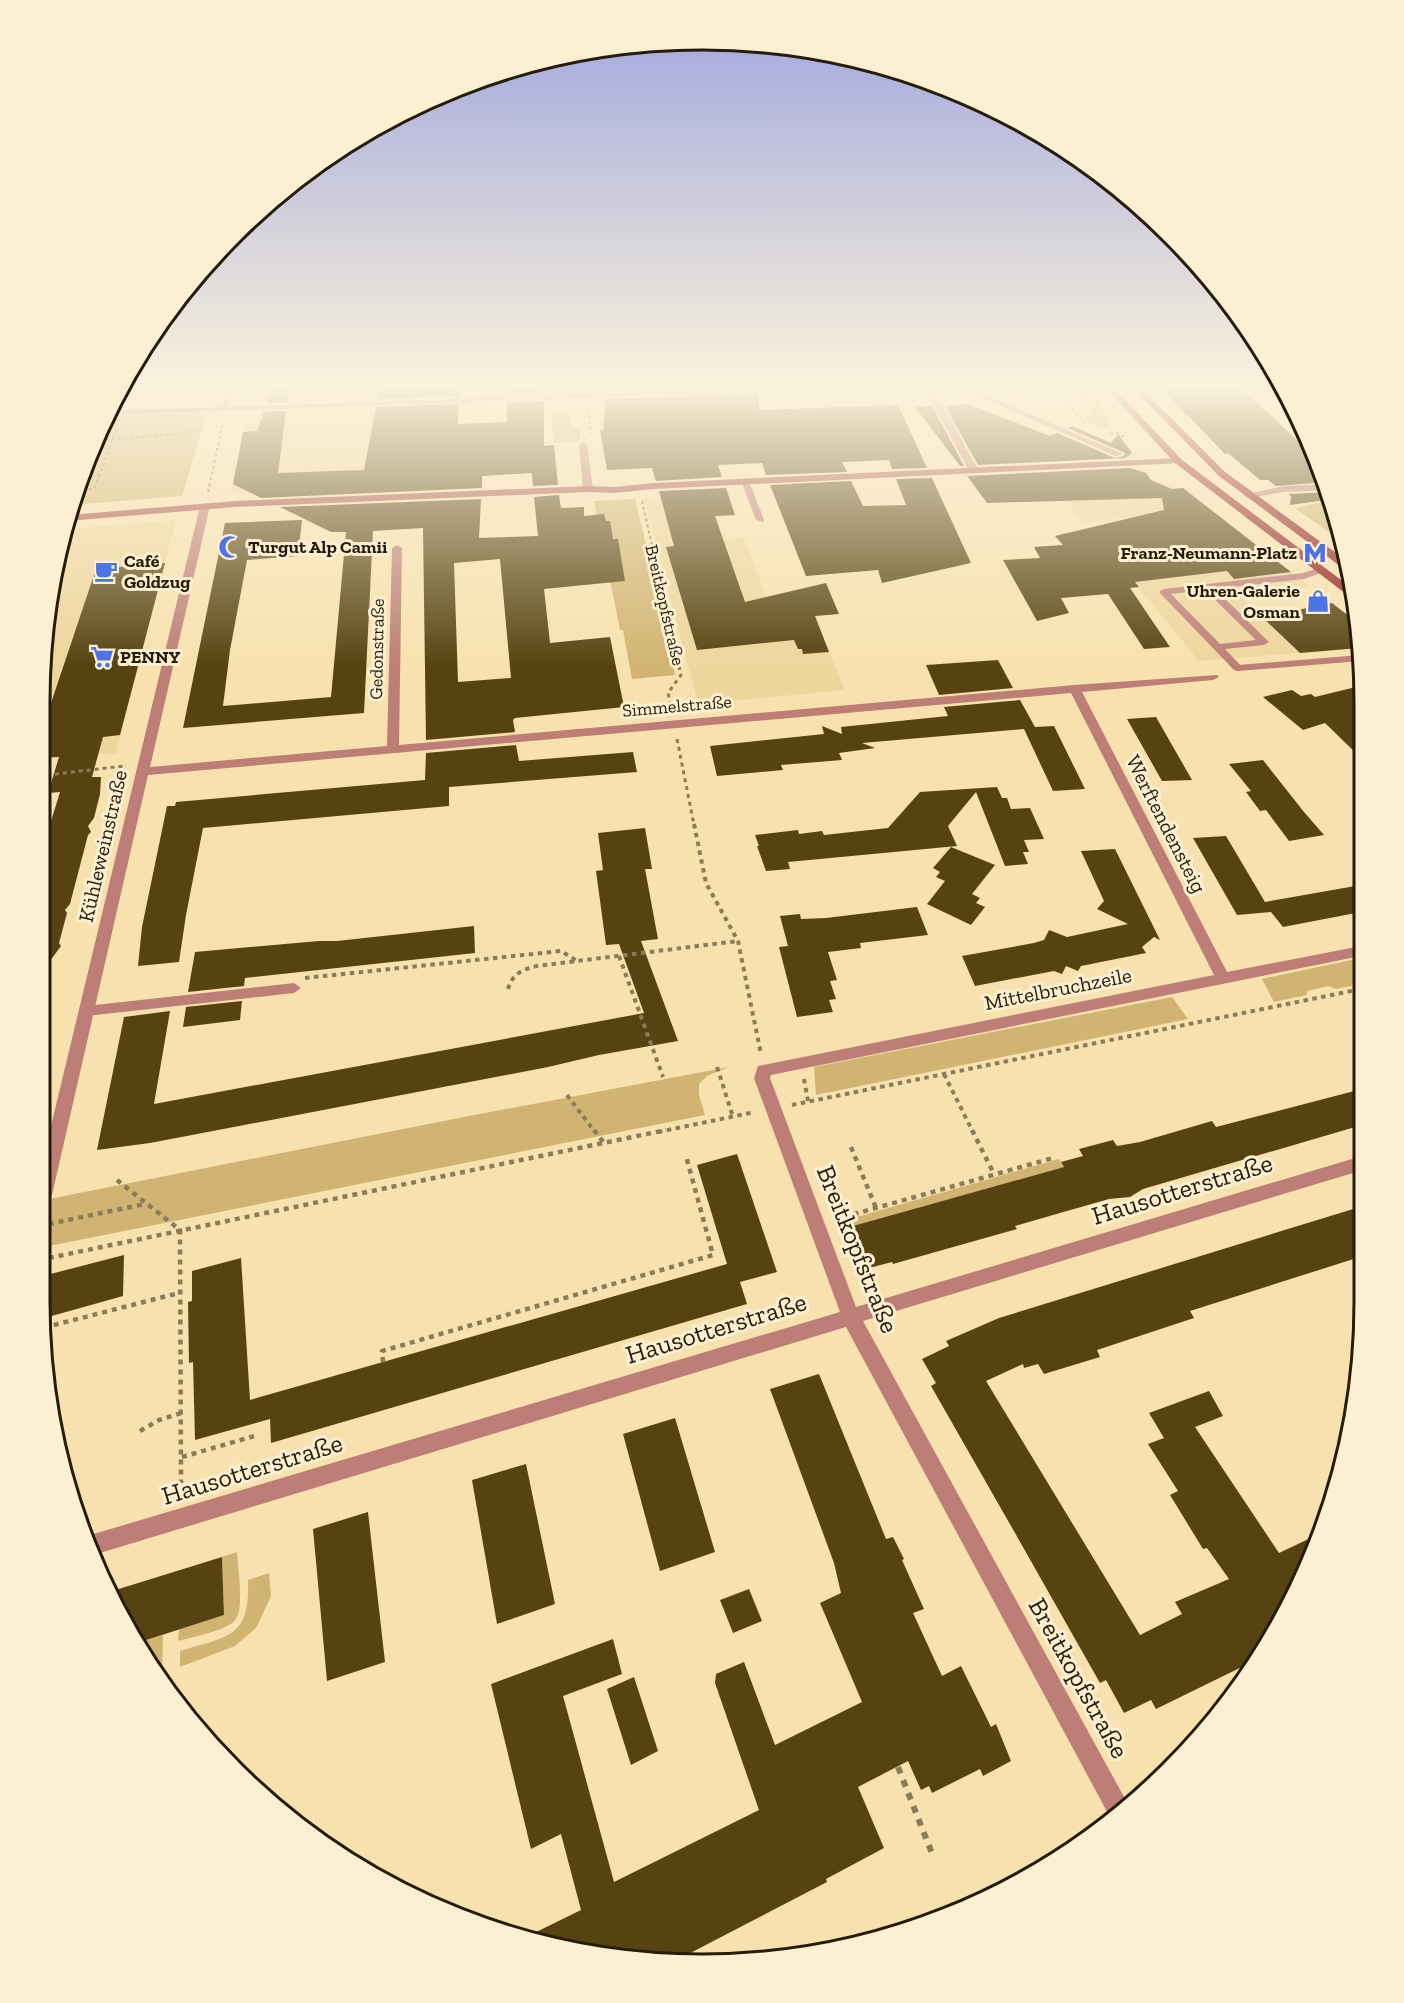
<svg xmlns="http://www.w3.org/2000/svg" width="1404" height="2003" font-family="'Zilla Slab',serif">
<rect width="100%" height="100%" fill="#f7e1ae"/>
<path fill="#eed59c" d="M254,387H359L356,400L251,403Z
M398,416L386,487L230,493L245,423Z
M1053,486L1183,488L1205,507L1084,523Z
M690,496L706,541L744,538L766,597L804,588L845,690L698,704L644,498Z
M176,520L116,753L39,758V702L52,572L65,529Z
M1246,538L1309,586L1243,599L1262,617L1331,603L1359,624V648L1199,661L1126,572Z"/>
<path fill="#d1b471" d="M1072,387H1083L1086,389L1105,412L1102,413L1111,420H1106L1110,426L1103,429L1092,425L1084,415L1094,414Z
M207,413L182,496L72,505L89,449L106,415Z
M570,413L571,427H580V440L553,443L552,414Z
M635,499L666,627L675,675L632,679L623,630H620L594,501Z
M1332,500L1341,537L1337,538L1295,508Z
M1356,959L1361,966V984L1336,989L1329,986L1307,991V995L1274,1002L1262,979Z
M1172,997L1188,1019L816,1095L814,1067Z
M729,1067L707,1076L699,1084V1095L705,1115L39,1248V1201L469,1116Z
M1059,1159L1064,1167L853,1226L850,1219Z
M237,1552C238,1567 244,1607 236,1619C229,1630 192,1637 178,1641L179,1629L224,1615L222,1557Z
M269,1573L271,1596L256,1628L235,1646L180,1667V1651C229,1636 250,1638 248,1580Z
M163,1635L162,1672L155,1674L137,1643Z"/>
<path fill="#564311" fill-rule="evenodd" d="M273,387H289L287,403H267Z
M461,387L460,396L377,399L379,389Z
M508,387H543V393L508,395Z
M607,387H723L607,391Z
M1160,387H1241L1303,446L1312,445L1327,482L1276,486L1268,480H1260L1228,453L1225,454Z
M758,394L759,410L898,405L927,468L892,469L889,460L842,462L847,472L766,475L762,463L718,465L722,477L656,481L652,468L607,470L600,430H603L606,399Z
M544,401V446L554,445L558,485L533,486L532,473L482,476V488L261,498L233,484L243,432L257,431L264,412L286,411L278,473L364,470L376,407L459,404L458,424L507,422V403Z
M968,404L1050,436L1057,433L1115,458L1124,456L1125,453L1068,428L1072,426L1111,443L1118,434L1132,453L1125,458L978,465L945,406Z
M932,406L964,466H960L915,407Z
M1130,468L1146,473L1151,480L1172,489L1183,488L1291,572L1234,579L1227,571L1135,582L1139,587L1130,588L1170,647L1144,649L1108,594L1061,598L1069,613L1037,621L1003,560L1040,558L1034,547L1063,545L1055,536L1164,510L1162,498L987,503L967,476Z
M932,478L971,563L882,583L878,570L806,576L770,485L851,481L863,506L906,505L896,479Z
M726,488L735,515L715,516L745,602L826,583L839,614L815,616L829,652L803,654L802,649H798L794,640L697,650L666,547L674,546L659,491Z
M1331,492L1325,500L1290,505L1291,496L1288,494Z
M559,495L561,508L584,507V516L604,514L606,521H610L613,539H618L625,581L544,589L550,643L610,637L624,707L515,718L513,720L515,732L426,740L423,528L373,531L364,713L183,728L225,523L302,520L298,556L247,560L230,650L223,706L331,697L346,532H331L280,507L481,499L479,538L538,536L534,497ZM500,559L511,678L458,682L454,563Z
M165,563L120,735L103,737L92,777H101L100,794L94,818L88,826L91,832L88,835L70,904L65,910L67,913L59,943L61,946L39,976V860L60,792L48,793L59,757L39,758V710L49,709L96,569Z
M1332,603L1359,624V648L1300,653L1262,617Z
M998,660L1013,688L939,695L926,665Z
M1360,686V757L1325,723L1303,730L1263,697L1292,690L1301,696L1311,694L1315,697Z
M1020,700L1035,727L1054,726L1085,789L1053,791L1024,729L862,743L875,748L839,753L842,760L781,765L783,770L717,776L710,746L824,734L822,726L842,734L841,727L948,716L944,707Z
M1156,717L1192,780L1162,781L1127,719Z
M516,745L519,761L633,752L637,772L449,787V806L203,828L186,915L179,962L138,966L142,927L167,806H175L176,802L425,780L426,753Z
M1263,760L1304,812L1324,835L1289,841L1266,810L1260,811L1246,792L1251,791L1229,764Z
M997,787L1002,798H1007L1011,809L1030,808L1044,839L1024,840L1029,852H1023L1028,864L1005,866L976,792L948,826L957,846L788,862L790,869L766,871L757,846H759L755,835L798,830L799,834L822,831L824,835L888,828L920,792Z
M645,828L652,869H645L658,939L641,941L678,1041L599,1055L548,1067L150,1143L97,1150L124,1017L170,1011L154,1104L644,1013L619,944L606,945L596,871L603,870L598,833Z
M1226,836L1265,902L1361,885V912L1283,927L1271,912L1237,915L1193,838Z
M951,847L995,865L972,894L980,898L976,903L985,907L971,925L927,904L945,881L936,877L940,872L933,868Z
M1115,849L1160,940L1154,937L1142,947L1146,953L1081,966L1078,971L1066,966L1062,974L1054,971L975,986L962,956L1034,943L1044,940L1049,930L1067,937L1128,924L1097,909L1104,901L1081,851Z
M917,907L928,935L860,943L861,948L828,952L837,980L830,981L836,999L829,1000L833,1012L797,1017L779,947L788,946L780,916L800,914L801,919L826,918Z
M474,926L475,953L245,978L244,986L188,992L195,952L319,941H337Z
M242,1001L240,1020L183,1027L186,1007Z
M1362,1089V1125L1143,1189L1130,1197L1109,1199L1053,1215L1015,1226L1017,1229L893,1264L892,1262L869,1268L853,1226L1064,1167L1061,1162L1083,1156L1079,1149L1113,1140L1117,1146L1140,1142L1212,1121L1216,1127Z
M737,1154L777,1272L740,1282L747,1304L271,1443L270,1419L195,1440L193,1362L189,1363L188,1302L192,1301V1271L241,1258L250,1400L727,1264L697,1165Z
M1363,1206V1256L1190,1311L1194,1318L1097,1350L1100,1357L1044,1374L1038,1364L1024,1368L1023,1364L986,1381L1140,1635L1182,1614L1175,1602L1229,1579L1207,1548L1203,1549L1170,1495L1178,1491L1148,1444L1164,1438L1149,1413L1209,1391L1223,1416L1195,1427L1279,1553L1319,1534L1297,1594L1256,1660L1156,1709L1151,1700L1124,1713L1106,1680L1100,1683L1011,1526L931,1386L936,1383L922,1359L949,1346L946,1341L999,1318Z
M124,1255L123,1296L41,1319L39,1277Z
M819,1374L886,1539L893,1537L904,1559L902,1560L924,1609L913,1613L942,1676L961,1666L991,1727L996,1724L1011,1761L983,1776L980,1769L932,1793L929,1786L921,1790L908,1761L858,1787L884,1848L826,1879L827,1882L673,1962L616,1958L530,1935L581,1910L561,1834L531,1849L491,1684L613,1639L622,1674L563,1696L614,1882L759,1810L715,1683L716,1674L744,1662L775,1745L862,1702L820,1603L841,1593L834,1563L770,1389Z
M675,1418L715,1552L660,1571L623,1434Z
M526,1464L555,1604L497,1624L472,1480Z
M368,1512L385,1662L327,1681L313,1529Z
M222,1557L224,1615L137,1643L109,1592Z
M749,1589L762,1621L733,1633L720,1600Z
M634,1677L658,1751L631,1765L607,1689Z"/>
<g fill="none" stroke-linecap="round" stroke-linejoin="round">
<path stroke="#8b7c59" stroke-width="2" stroke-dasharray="3 3" stroke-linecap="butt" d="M1060,394L1085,423
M1023,396L1060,394L1057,387
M589,409L591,434
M1110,434L1121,433
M1121,436H1126
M94,440L180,434L206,426
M77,490L94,489L117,428
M208,492L223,423
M642,501L660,581"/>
<path stroke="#8b7c59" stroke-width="3" stroke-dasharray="4 4" stroke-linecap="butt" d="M660,580L681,675L668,693L672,710
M677,739L694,825
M39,776L124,766"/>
<path stroke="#8b7c59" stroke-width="4" stroke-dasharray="4.5 4.5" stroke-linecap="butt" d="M694,824L706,883L738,941L761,1054
M619,956L663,1077
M305,978L561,951L577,961
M508,989C512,974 523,969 537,966L738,941
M717,1067L733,1117
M944,1074L973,1132
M804,1079L808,1101
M567,1095L595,1132
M792,1105L1361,989
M658,1132L755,1112"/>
<path stroke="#8b7c59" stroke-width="4.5" stroke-dasharray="5 5" stroke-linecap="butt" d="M594,1130L604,1143
M972,1130L994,1174
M851,1147L876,1208
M117,1180L180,1230L181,1483
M844,1217L1053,1158
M39,1226L145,1204
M39,1260L666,1130
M45,1349L46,1327L179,1293
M383,1362L382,1351L713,1255L686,1156
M140,1431L159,1420L181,1413
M182,1457L258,1435"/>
<path stroke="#8b7c59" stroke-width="6" stroke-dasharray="7 7" stroke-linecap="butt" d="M898,1767L933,1856"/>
<path fill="#bc7e77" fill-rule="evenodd" d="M745,478L749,481L764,520L763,522L756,520L741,481Z
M1321,567L1326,570L1324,572L1304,579L1215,589L1269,642L1264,645L1225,649L1243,668L1238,671L1234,670L1159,592L1164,589L1303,573ZM1205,590L1256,640L1220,644L1171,594Z
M294,983L301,988L294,993L86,1016L81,1015L79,1011L81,1007L86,1006Z"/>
<path fill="#bc7e77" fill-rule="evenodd" d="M228,387H236L230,407L773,387H827L823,389L106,415L108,410L222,407Z
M924,387H932L979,471L977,473L969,471Z
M957,387H967L1123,454L1116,456Z
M583,442L587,445L593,489L588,492L583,489L579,445Z
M1328,484L1330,490L1284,492L1248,498L1243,495L1284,486Z
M205,503L210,506L150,767L387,746L392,548L397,545L402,548L399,745L1074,685L1217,675L1219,677L1213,680L1082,692L1227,972L1361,946V956L771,1075L770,1078L856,1307L1362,1156L1363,1170L863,1321L1129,1806L1111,1819L846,1327L90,1556L83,1537L87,1536L840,1312L754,1078L758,1066L1214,975L1071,693L148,775L52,1195L49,1200L39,1201V1176L200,506Z
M1360,655V661L1238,671L1232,668L1238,665Z"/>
<path fill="#a34a43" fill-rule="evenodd" d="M1178,458L1183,461L1181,463L653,489L614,493L588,492L235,507L67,521L69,515L235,501L588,486L614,487L653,483Z"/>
<path fill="#8e1c1b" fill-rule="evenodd" d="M1105,387H1113L1181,459L1353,589L1355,598L1350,597L1175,463Z
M1132,387H1140L1225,472L1347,561L1349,570L1344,569L1219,476Z"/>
</g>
<linearGradient id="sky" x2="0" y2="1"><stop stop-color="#9da4de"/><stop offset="0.58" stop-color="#fbf2db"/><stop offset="1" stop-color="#fbf2db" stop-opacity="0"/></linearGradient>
<rect width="1404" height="667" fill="url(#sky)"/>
<defs>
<g id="mosque-bare" transform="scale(1.8)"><path d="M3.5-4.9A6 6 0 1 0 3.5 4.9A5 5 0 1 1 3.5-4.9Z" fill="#4c74e7" stroke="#fdefd1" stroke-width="2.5" paint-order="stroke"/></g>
<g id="metro-bare" transform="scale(1.8)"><path d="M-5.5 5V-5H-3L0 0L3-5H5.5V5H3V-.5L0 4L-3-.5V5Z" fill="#4c74e7" stroke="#fdefd1" stroke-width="2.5" paint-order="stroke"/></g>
<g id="cafe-bare" transform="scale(1.8)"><path d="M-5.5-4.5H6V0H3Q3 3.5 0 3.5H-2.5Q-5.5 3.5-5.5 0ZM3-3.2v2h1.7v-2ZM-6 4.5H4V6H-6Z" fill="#4c74e7" stroke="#fdefd1" stroke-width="2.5" paint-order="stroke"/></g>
<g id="shop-bare" transform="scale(1.8)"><path d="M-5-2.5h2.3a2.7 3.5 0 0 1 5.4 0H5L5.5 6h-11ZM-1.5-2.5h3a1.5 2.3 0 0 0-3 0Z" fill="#4c74e7" stroke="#fdefd1" stroke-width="2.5" paint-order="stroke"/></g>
<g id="supermarket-bare" transform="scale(1.8)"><path d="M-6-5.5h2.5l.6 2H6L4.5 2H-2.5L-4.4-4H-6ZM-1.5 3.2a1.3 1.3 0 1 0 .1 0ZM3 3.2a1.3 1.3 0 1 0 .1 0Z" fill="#4c74e7" stroke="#fdefd1" stroke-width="2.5" paint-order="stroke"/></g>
</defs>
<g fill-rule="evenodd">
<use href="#mosque-bare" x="230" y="547"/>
<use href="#metro-bare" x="1315" y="553"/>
<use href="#cafe-bare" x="106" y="571"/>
<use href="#shop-bare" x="1318" y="601"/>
<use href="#supermarket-bare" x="102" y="657"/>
</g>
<g text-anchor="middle" stroke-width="6" stroke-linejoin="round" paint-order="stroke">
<g font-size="18" font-weight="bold" fill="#251d09" stroke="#fdefd1" text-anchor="start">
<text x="248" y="553">Turgut Alp Camii</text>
<text x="1297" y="559" text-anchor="end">Franz-Neumann-Platz</text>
<text x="124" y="567">Café<tspan x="124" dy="21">Goldzug</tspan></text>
<text x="1300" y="597" text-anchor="end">Uhren-Galerie<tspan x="1300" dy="21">Osman</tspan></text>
<text x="120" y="663">PENNY</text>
</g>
<g font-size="18" fill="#251d09" stroke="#fdefd1">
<text transform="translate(665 605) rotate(77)" y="6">Breitkopfstraße</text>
<text transform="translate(377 649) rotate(-89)" y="6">Gedonstraße</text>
<text transform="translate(677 706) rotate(-5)" y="6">Simmelstraße</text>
</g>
<g font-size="21" fill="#251d09" stroke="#fdefd1">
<text transform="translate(1166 824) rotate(63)" y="7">Werftendensteig</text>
<text transform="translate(103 846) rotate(-77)" y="7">Kühleweinstraße</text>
<text transform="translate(1058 989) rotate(-11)" y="7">Mittelbruchzeile</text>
</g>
<g font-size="26" fill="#251d09" stroke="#fdefd1">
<text transform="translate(1182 1189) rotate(-17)" y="9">Hausotterstraße</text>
<text transform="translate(858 1249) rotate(68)" y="9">Breitkopfstraße</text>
<text transform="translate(716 1328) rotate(-17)" y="9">Hausotterstraße</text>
<text transform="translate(252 1469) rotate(-17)" y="9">Hausotterstraße</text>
<text transform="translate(1079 1678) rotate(61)" y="9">Breitkopfstraße</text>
</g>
</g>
<path d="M0 0H1404V2003H0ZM702 50H702A652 652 0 0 1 1354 702V1302A652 652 0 0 1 702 1954H702A652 652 0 0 1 50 1302V702A652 652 0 0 1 702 50Z" fill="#fdefd1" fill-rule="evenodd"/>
<path fill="none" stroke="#251d09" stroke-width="3" d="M702 50H702A652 652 0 0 1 1354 702V1302A652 652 0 0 1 702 1954H702A652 652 0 0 1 50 1302V702A652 652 0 0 1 702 50Z"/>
</svg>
